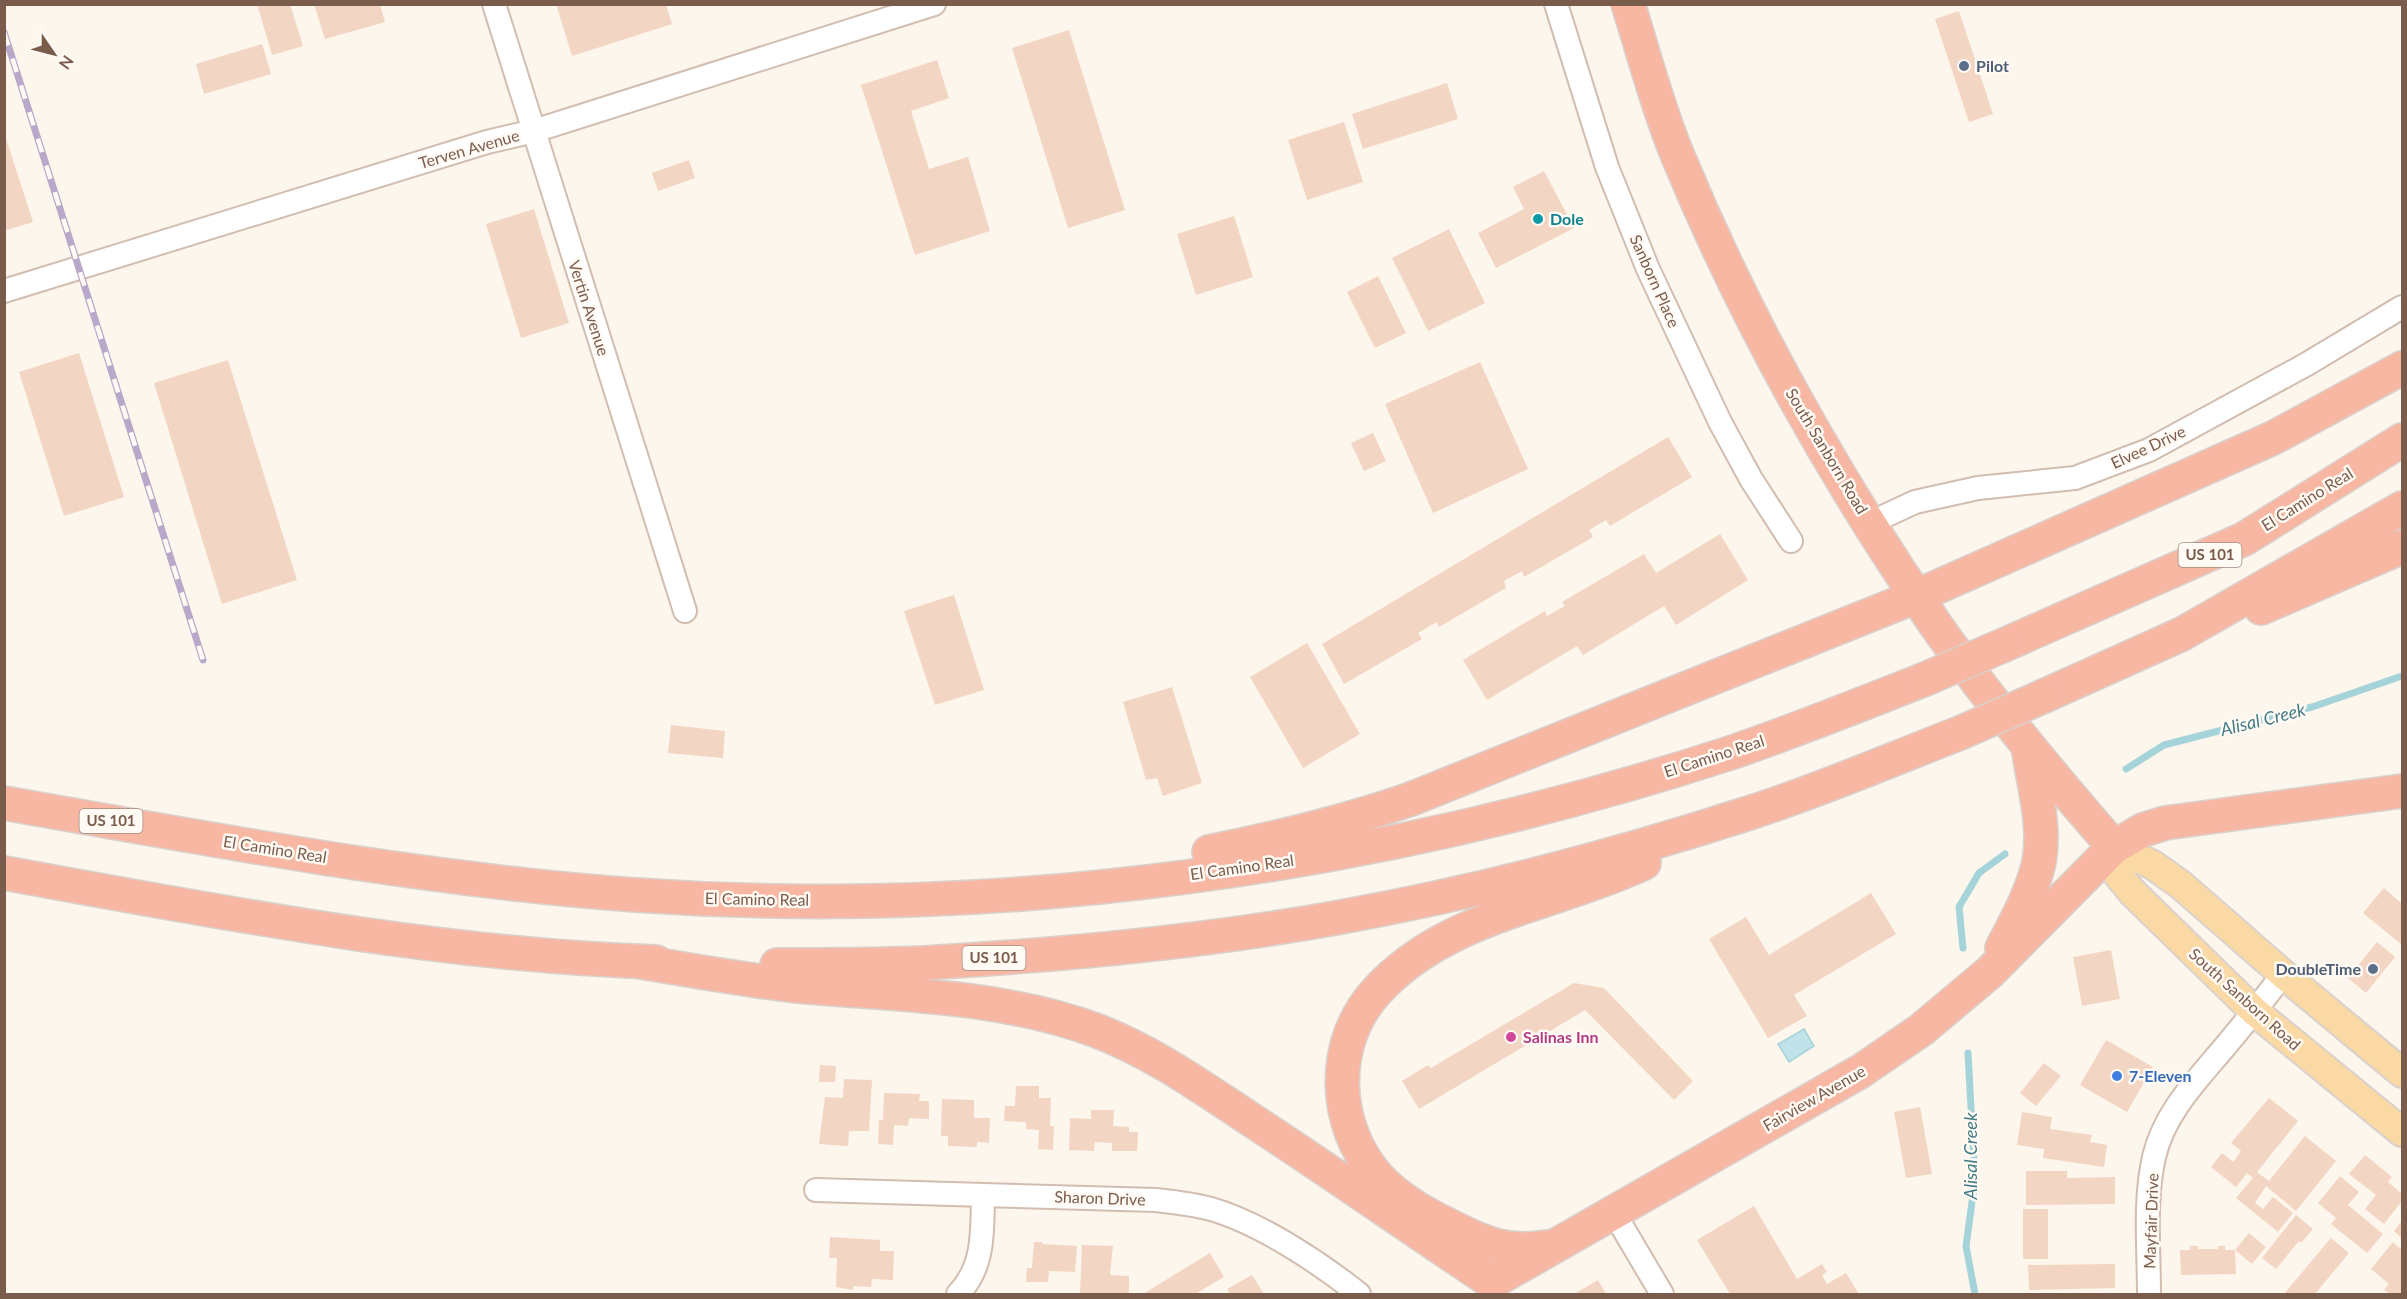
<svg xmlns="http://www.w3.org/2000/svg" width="2407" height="1299" font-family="Lato,sans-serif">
<rect width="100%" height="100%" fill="#fdf6ec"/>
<path fill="#bfe3e8" stroke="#a5d3da" stroke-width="1.5" d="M1804,1029L1814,1046L1789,1062L1778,1044Z"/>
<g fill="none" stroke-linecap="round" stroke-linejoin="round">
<path stroke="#a5d3da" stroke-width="7" d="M2126,769L2164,745L2312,707L2402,676
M1963,948L1959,907L1979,873L2005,854
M1968,1053L1975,1180L1966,1246L1975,1294"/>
</g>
<path fill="#f3d5c3" d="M257,4H290L303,46L272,55Z
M314,4H380L385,22L325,39Z
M556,4H666L672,24L572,56Z
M1959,11L1993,114L1969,122L1935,19Z
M1069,30L1125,210L1068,228L1012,48Z
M262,44L271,74L204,94L196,64Z
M937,60L949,98L911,111L929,169L968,157L990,231L915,255L861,85Z
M1447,83L1458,119L1363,149L1352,114Z
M1344,122L1363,182L1307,200L1288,140Z
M4,132L33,222L4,231Z
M689,160L695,178L658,191L652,173Z
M1544,171L1574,228L1496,268L1478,233L1524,209L1513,187Z
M534,209L569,323L521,338L486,224Z
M1234,216L1253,277L1196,295L1177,234Z
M1449,229L1485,303L1428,331L1392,258Z
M1378,276L1406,333L1375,348L1347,292Z
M79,353L124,497L64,516L19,372Z
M228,360L297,580L222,604L154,383Z
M1480,362L1528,469L1433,513L1385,404Z
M1373,433L1386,461L1364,471L1351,443Z
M1668,437L1692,477L1610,526L1606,520L1589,530L1593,537L1524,577L1522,571L1504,581L1506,588L1439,627L1437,622L1428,627L1418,633L1422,639L1344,684L1322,644Z
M1720,534L1748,580L1676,625L1664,606L1583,655L1577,646L1487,700L1463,660L1545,611L1547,616L1565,606L1562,602L1644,554L1656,573Z
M954,595L984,690L935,705L904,611Z
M1307,643L1360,734L1303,768L1250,677Z
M1172,687L1202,783L1163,796L1157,778L1146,780L1123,702Z
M671,725L725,731L723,758L668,753Z
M2384,888L2402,904V945L2363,913Z
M1871,893L1896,934L1794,995L1807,1016L1768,1038L1709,939L1746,917L1769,955Z
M2377,942L2395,957L2366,993L2348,978Z
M2111,950L2120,999L2082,1006L2073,957Z
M1574,983L1604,988L1693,1081L1674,1100L1585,1010L1419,1109L1402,1081L1428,1065L1431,1068Z
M2106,1040L2153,1067L2127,1112L2080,1085Z
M2044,1063L2061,1076L2036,1106L2020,1093Z
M820,1065L836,1066L835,1082H819Z
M844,1079L872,1080L869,1131H849L848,1146L819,1144L825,1097L843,1098Z
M1016,1086H1039V1098H1051L1050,1126H1054L1053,1150L1038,1149L1039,1130L1026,1129V1122L1004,1121L1005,1106H1015Z
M884,1093L920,1094L919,1101H929V1119L909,1118L908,1126L894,1125L893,1145L878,1144L879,1120H883Z
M2269,1098L2298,1121L2257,1172L2269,1181L2305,1136L2336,1161L2296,1211L2266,1186L2255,1203L2263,1209L2273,1197L2293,1213L2278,1232L2236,1198L2253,1178L2247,1173L2236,1187L2211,1167L2222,1153L2233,1162L2241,1151L2231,1143Z
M942,1099L974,1100V1118H990L989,1143L977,1142V1147L948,1146V1136H941Z
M1920,1107L1932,1174L1906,1178L1894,1112Z
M1091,1110H1114L1113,1126L1129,1127V1132H1138L1137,1151H1112V1143L1095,1142L1094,1151L1069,1150L1070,1118L1091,1119Z
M2022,1112L2052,1117L2050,1129L2092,1135L2090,1142L2107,1145L2104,1167L2043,1158L2044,1149L2017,1145Z
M2365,1155L2392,1177L2388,1182L2402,1194V1201L2384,1224L2365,1209L2376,1195L2349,1174Z
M2026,1171H2067V1178L2115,1177V1204L2026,1205Z
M2340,1176L2359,1192L2348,1205L2383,1234L2367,1253L2331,1224L2336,1218L2318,1203Z
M1754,1206L1797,1279L1822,1264L1827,1272L1822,1275L1827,1284L1846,1273L1859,1294H1730L1697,1240Z
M2023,1209H2048V1259H2023Z
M2296,1215L2313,1229L2301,1243L2299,1241L2276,1269L2262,1258Z
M2402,1221V1238L2394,1231Z
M2249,1233L2266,1247L2252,1264L2235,1250Z
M830,1237L880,1240V1251H894L893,1280L872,1279L871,1287L853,1286V1290L836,1287L837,1258H829Z
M2331,1238L2349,1253L2315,1294H2284Z
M1034,1242H1042V1244L1077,1246L1075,1272L1049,1271L1048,1282H1026L1027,1268H1032Z
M2393,1242L2402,1250L2401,1271L2402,1272V1294H2390L2384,1290L2389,1284L2371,1269Z
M1082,1245L1113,1246L1110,1275L1129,1276V1294H1080Z
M2190,1246H2198V1249H2218V1246H2225V1250H2235L2236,1274L2181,1275L2180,1250H2190Z
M1210,1253L1224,1277L1195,1294H1143Z
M2115,1264V1288L2029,1290L2028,1265Z
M1252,1275L1264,1294H1230L1227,1289Z
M1598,1280L1606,1294H1574Z"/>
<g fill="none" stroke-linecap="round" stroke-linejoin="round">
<g stroke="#d1beb0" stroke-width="26">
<path id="minor" d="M494,4L685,611
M1556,4L1607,167L1648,269L1720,422L1751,479L1791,541
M4,291L487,142L534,131L934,4
M1870,523L1915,502L1978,488L2075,478L2149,450L2307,364L2402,307
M816,1190L1156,1200C1174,1202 1193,1204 1211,1209C1260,1223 1320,1263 1359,1294
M1614,1213L1662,1294
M958,1294C985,1266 982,1231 983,1195
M2149,1294C2149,1249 2144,1201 2154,1157C2164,1114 2195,1082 2223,1049C2243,1025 2264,1000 2283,974"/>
</g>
<g stroke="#dad1cd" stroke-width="32">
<path id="major" d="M2114,847L2119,876L2132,892L2254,1011L2402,1132
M2114,847L2153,865L2181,885L2283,974L2402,1073"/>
</g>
<g stroke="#dad1cd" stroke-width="36">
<path id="highway" d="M1628,4C1644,54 1657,106 1677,154C1745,319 1834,477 1935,624C1990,702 2051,775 2114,847
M2261,608L2402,547
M2004,645L2244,539L2402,440
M2044,696L2182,634L2402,508
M4,803C214,840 424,880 636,895C1004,921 1380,867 1730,753C1795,731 1859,705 1923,680
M1209,852C1278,838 1345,822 1411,799L1917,596L2273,438L2402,368
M4,873C220,912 437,955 656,962
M2002,948C2016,921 2032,893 2039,862C2046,825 2033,783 2028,746
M635,961C689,970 743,980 798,986C897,995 1000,995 1095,1030C1151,1051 1200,1086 1250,1119C1331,1172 1411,1228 1492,1282L1861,1071L1921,1030L1990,972L2114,847L2143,830L2165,823L2402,791
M777,965C825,965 874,965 923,963C1063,955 1204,942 1341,917C1479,892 1616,856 1749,813C1821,790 1890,760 1960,733
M1547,1247C1507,1254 1483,1243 1448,1225C1423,1213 1396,1197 1377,1176C1333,1125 1329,1044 1376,992C1445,915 1555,905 1644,863"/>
</g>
<use href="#minor" stroke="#fff" stroke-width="22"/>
<use href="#major" stroke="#fbd9a5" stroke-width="28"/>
<use href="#highway" stroke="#f7b7a3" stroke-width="33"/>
<g stroke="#b9a8c9" stroke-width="7">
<path id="rail" d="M4,32L203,660"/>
</g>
<use href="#rail" stroke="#fffaf3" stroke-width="4.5" stroke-dasharray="14" stroke-linecap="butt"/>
<g stroke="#dad1cd" stroke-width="36" stroke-linecap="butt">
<path id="highway-bridge" d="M1923,680L2004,645
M1960,733L2044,696"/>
</g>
<use href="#highway-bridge" stroke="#f7b7a3" stroke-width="33"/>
</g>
<g fill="#5c6f8a" stroke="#fffaf3" stroke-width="2">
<circle cx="1964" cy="66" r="6"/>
<circle cx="2373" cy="969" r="6"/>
</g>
<circle fill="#0f9aa8" stroke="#fffaf3" stroke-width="2" cx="1538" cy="219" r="6"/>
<circle fill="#d1479c" stroke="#fffaf3" stroke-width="2" cx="1511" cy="1037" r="6"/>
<circle fill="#3f7fe0" stroke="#fffaf3" stroke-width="2" cx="2117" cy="1076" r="6"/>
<g text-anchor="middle" stroke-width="5" stroke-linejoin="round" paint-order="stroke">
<g fill="#fffaf3" stroke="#a28b7f" stroke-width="1.5">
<rect x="2178.5" y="543" width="63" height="24" rx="4.5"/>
<rect x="79.5" y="809" width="63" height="24" rx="4.5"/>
<rect x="962.5" y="946" width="63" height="24" rx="4.5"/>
</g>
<g font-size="15" font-weight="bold" fill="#7a5c4d">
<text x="2210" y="560">US 101</text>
<text x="111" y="826">US 101</text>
<text x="994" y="963">US 101</text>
</g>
<g font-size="16" font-weight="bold" fill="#4e5e75" stroke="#fffaf3" text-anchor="start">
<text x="1976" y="72">Pilot</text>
<text x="2361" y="975" text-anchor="end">DoubleTime</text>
</g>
<g font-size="16" fill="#7a5c4d" stroke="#fffaf3">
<text transform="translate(469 149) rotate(-16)" y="6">Terven Avenue</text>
<text transform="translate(1655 281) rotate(66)" y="6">Sanborn Place</text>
<text transform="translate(589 308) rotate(72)" y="6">Vertin Avenue</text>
<text transform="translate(2148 447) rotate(-25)" y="6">Elvee Drive</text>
<text transform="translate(1827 451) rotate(59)" y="6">South Sanborn Road</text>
<text transform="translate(2307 499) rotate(-32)" y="6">El Camino Real</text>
<text transform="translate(1714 756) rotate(-18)" y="6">El Camino Real</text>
<text transform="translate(275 849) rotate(9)" y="6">El Camino Real</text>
<text transform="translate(1242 867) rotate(-8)" y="6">El Camino Real</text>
<text transform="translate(757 899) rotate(1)" y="6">El Camino Real</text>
<text transform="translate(2245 999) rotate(42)" y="6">South Sanborn Road</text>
<text transform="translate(1814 1098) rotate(-30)" y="6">Fairview Avenue</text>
<text transform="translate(1100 1198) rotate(2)" y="6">Sharon Drive</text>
<text transform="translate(2151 1221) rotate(-88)" y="6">Mayfair Drive</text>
</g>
<g font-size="16" font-weight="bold" fill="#0d838f" stroke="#fffaf3" text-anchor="start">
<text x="1550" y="225">Dole</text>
</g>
<g font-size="16" font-weight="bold" fill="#b23c85" stroke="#fffaf3" text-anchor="start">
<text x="1523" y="1043">Salinas Inn</text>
</g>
<g font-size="16" font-weight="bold" fill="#366cbe" stroke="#fffaf3" text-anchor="start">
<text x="2129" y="1082">7-Eleven</text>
</g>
<g font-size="18" font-style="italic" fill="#437c86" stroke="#fffaf3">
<text transform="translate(2263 720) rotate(-14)" y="6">Alisal Creek</text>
<text transform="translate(1971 1156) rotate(-90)" y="6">Alisal Creek</text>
</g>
</g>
<rect width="2407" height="1299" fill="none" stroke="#7a5c4d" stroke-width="12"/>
<g transform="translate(54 54) rotate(125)" stroke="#fffaf3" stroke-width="4.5" paint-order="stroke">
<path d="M0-4.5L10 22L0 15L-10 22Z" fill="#7a5c4d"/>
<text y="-9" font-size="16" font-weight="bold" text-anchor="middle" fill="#7a5c4d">N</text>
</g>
</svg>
